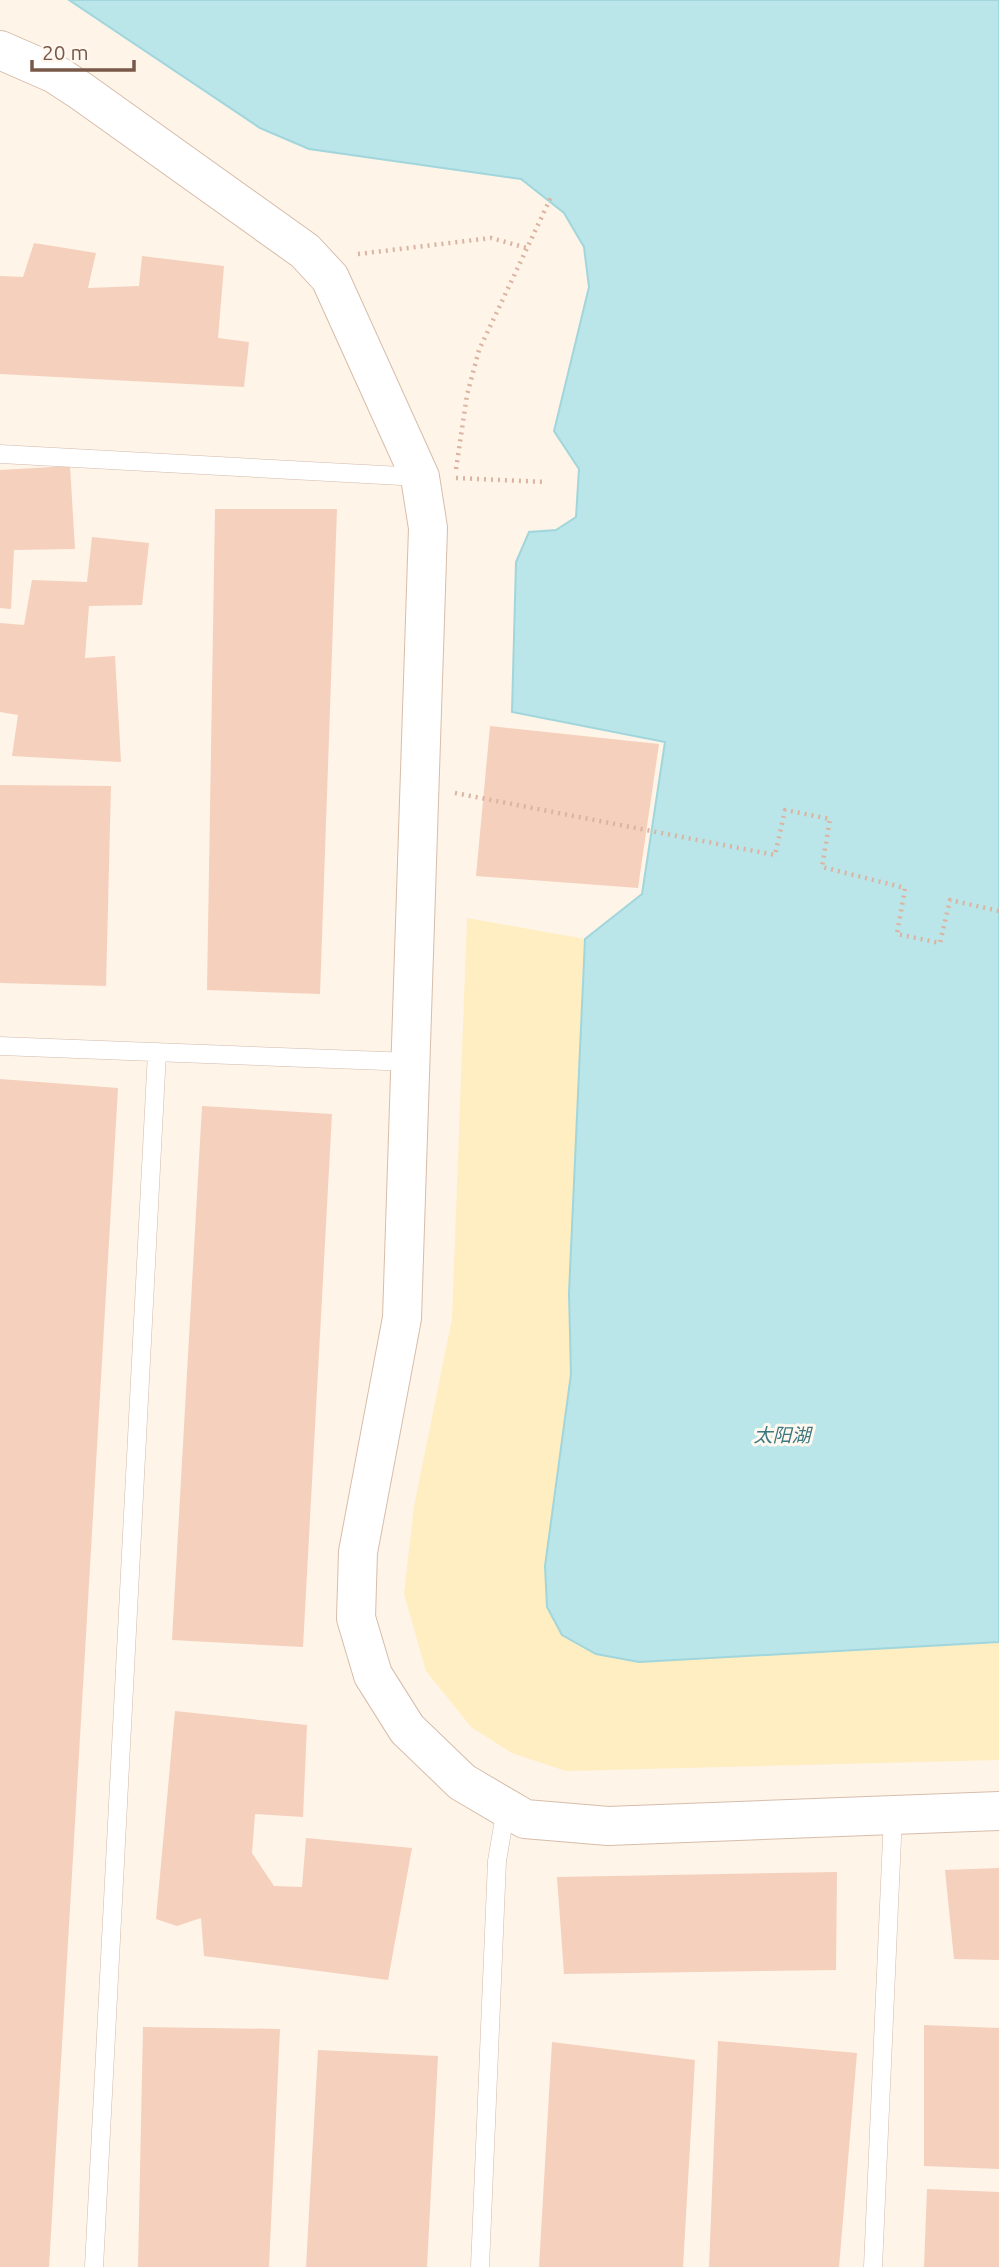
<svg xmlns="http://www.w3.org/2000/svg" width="999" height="2267" font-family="Ubuntu,'Noto Sans SC',sans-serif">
<rect width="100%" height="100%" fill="#fef4e8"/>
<path fill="#ffeec1" d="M467,918L585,939L569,1293L571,1374L545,1566L547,1607L563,1635L596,1654L639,1662L999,1642V1760L566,1771L512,1753L471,1727L426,1671L404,1594L414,1506L452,1319Z"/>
<path fill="#bae5e9" stroke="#a0d6dc" stroke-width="2" d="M69,0H999V1642L639,1662L596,1654L562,1635L547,1607L545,1566L571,1374L569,1293L585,939L642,894L665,742L512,712L516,562L529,532L556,530L576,517L579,469L554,431L589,287L584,247L564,213L521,179L309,149L260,128Z"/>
<path fill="#f5d0bd" d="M34,243L96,253L88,288L139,286L142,256L224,266L218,338L249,342L244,387L0,374V276L23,277Z
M70,466L75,549L14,550L11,609L0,608V470Z
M215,509H337L320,994L207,990Z
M92,537L149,543L142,605L89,606L85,658L115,656L121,762L12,756L18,715L0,712V623L24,625L32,580L87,582Z
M490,726L659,744L638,888L476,876Z
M0,785L111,786L106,986L0,983Z
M0,1079L118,1088L49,2267H0Z
M202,1106L332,1114L303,1647L172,1640Z
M175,1711L307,1725L303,1817L255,1814L252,1853L274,1886L302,1887L306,1838L412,1848L388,1980L204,1956L201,1918L177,1926L156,1919Z
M999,1868V1960L954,1959L945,1870Z
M837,1872L836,1970L564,1974L557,1877Z
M924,2025L999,2028V2169L924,2166Z
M143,2027L280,2029L269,2267H138Z
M718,2041L857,2053L839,2267H709Z
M552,2042L695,2060L683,2267H539Z
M318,2050L438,2056L427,2267H306Z
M927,2189L999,2192V2267H924Z"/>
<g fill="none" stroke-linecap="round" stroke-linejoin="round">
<g stroke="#d1baac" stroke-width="19">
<path id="lane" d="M0,454L420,477
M0,1046L411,1062
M94,2267L157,1052
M480,2267L497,1861L506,1808
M873,2267L893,1815"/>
</g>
<g stroke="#d7bdab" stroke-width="40">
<path id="secondary" d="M0,50L55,74L81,91L305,251L330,278L420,477L428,528L402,1318L358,1552L356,1618L373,1675L407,1729L462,1782L525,1819L608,1826L999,1811"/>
</g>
<path stroke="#dbb3a0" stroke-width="4.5" stroke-dasharray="2 5" stroke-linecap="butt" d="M358,254L491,238L527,248
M456,469L467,395L479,350L552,195
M456,478L546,482
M455,793L775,855L785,810L830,819L822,867L905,888L897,934L940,943L950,900L999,911"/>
<use href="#lane" stroke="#fff" stroke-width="18"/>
<use href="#secondary" stroke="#fff" stroke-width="38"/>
</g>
<g text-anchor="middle" stroke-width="6" stroke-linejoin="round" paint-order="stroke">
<g font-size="19" font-style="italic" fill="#3b7880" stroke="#fff8ef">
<text x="782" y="1442">太阳湖</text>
</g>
</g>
<path d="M32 60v10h102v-10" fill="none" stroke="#7a5849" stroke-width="3.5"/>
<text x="42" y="60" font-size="21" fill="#7a5849" stroke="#fff8ef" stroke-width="5" paint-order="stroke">20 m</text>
</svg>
